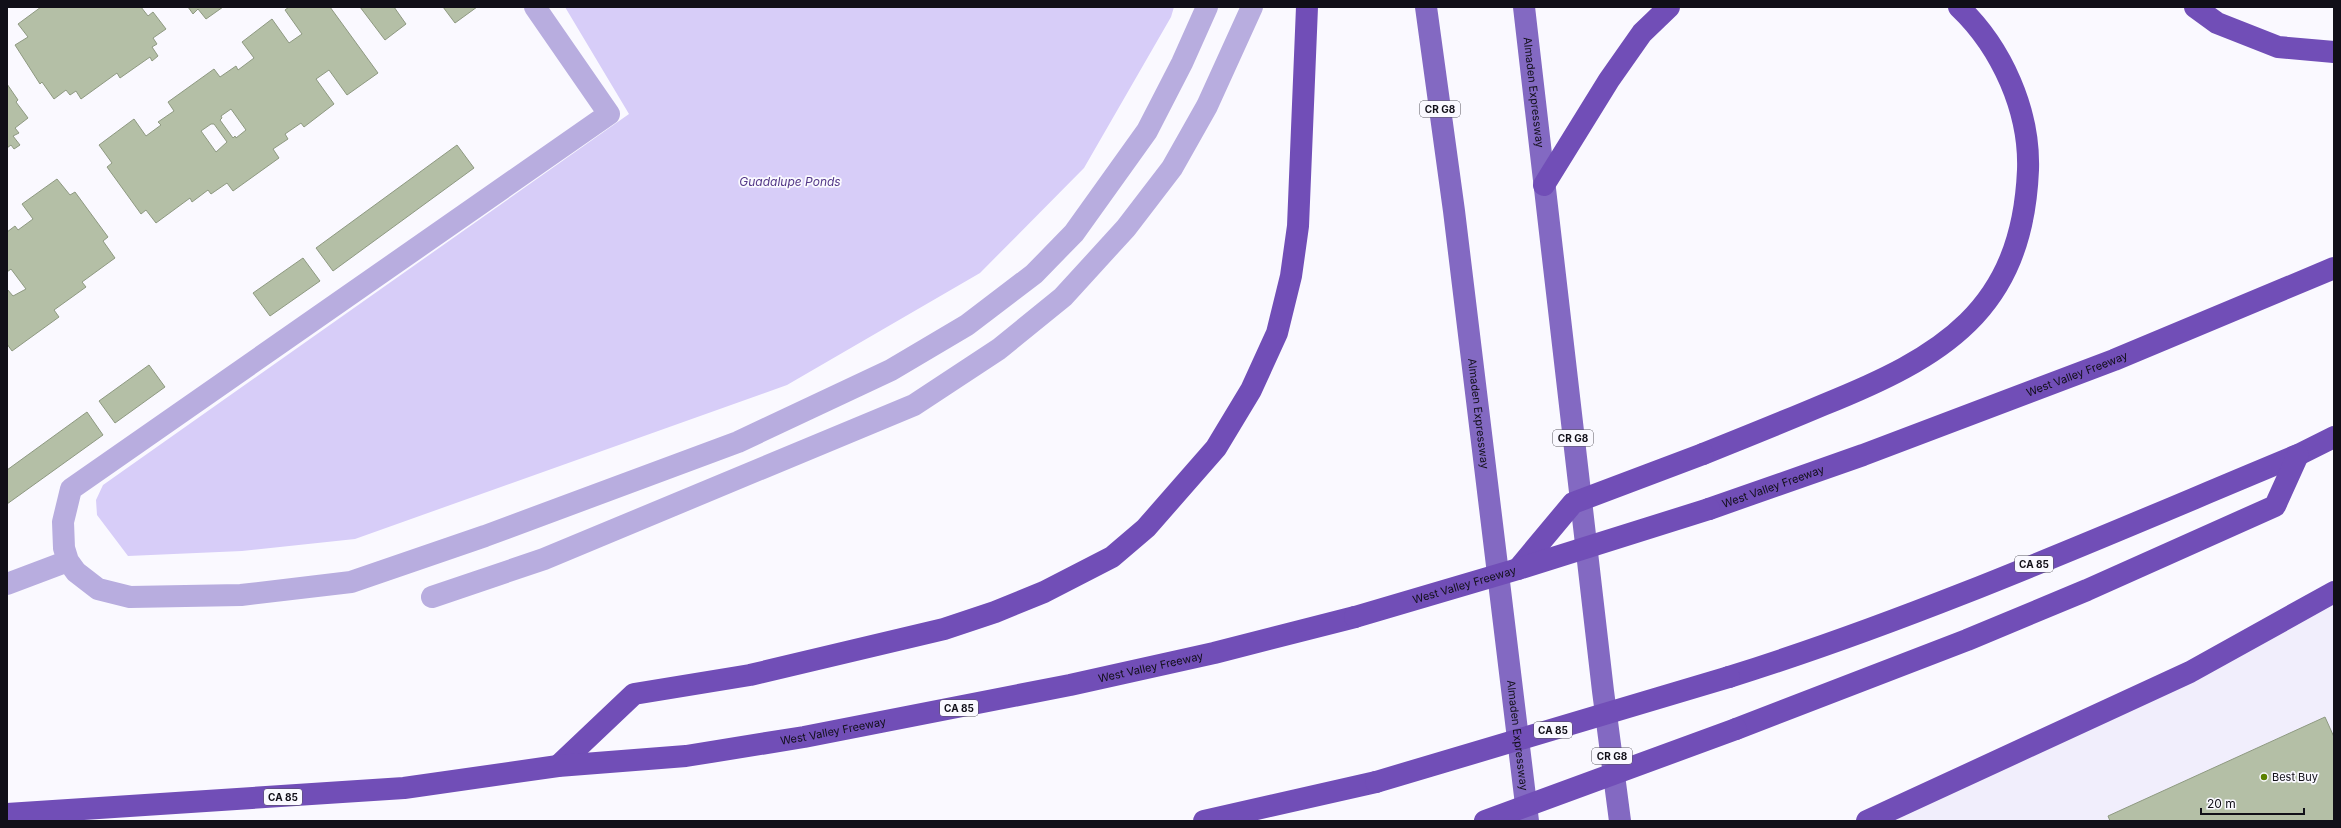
<svg xmlns="http://www.w3.org/2000/svg" width="2341" height="828" font-family="Inter,sans-serif">
<rect width="100%" height="100%" fill="#faf9ff"/>
<path fill="#f1eefc" d="M2334,592V821H1867Z"/>
<path fill="#d7cdf8" d="M565,7H1174L1171,17L1084,168L980,273L787,385L355,539L242,551L128,556L97,515L96,500L103,485L629,114Z"/>
<path fill="#b4bfa6" stroke="#8e9981" fill-rule="evenodd" d="M41,7H141L148,16L153,12L166,29L153,38L157,44L152,47L158,56L152,61L150,57L120,78L117,73L81,99L76,91L70,95L66,90L54,99L42,82L40,84L15,45L28,37L18,24Z
M188,7H223L206,19L198,9L193,14Z
M289,7H330L378,73L347,95L329,70L316,79L334,104L304,127L301,123L285,134L288,139L273,149L279,158L233,191L227,183L211,194L208,190L192,202L190,198L156,223L146,210L141,214L107,167L112,163L99,145L134,119L146,136L161,125L158,122L174,111L168,102L214,69L220,77L236,66L238,70L254,58L242,42L272,19L289,43L302,34L285,10ZM231,109L246,130L236,138L235,136L233,138L220,120L222,118L221,116ZM211,124H214L227,142L216,152L201,131Z
M360,7H394L406,24L385,40Z
M443,7H477L455,23Z
M7,84L18,100L16,102L28,118L15,128L19,133L13,136L20,145L14,149L11,145L7,148Z
M457,145L474,168L333,271L316,248Z
M57,179L70,195L75,192L108,237L103,241L115,258L82,282L86,287L54,310L59,317L12,351L7,344V289L13,296L26,289L11,269L7,272V232L15,226L18,230L33,219L22,204Z
M303,258L320,281L270,316L253,293Z
M149,365L165,387L115,423L99,401Z
M87,412L103,435L7,504V470Z
M2325,717L2334,737V821H2110L2108,816Z"/>
<g fill="none" stroke-linecap="round" stroke-linejoin="round">
<path stroke="#b8addf" stroke-width="22" d="M535,7L609,114L71,489L63,522L64,548L68,561L76,572L98,589L130,597L241,595L351,582L485,536L738,442L891,370L967,325L1034,274L1074,233L1147,131L1182,63L1207,7
M7,584L68,561
M432,597L544,559L914,405L999,349L1063,297L1126,228L1172,168L1207,106L1252,7"/>
<g stroke="#8369c2" stroke-width="22">
<path id="s1" d="M1426,7L1454,211L1528,821"/>
<path id="s2" d="M1524,7L1603,691L1620,821"/>
</g>
<g stroke="#714eb7" stroke-width="22">
<path d="M2195,7L2217,23L2278,47L2334,52"/>
<path d="M1544,185L1609,80L1642,33L1669,7"/>
<path d="M1703,454C1743,438 1783,422 1823,405C1942,357 2022,311 2028,170C2030,111 2002,48 1959,7"/>
<path id="s3" d="M1709,509L1863,455L2114,360L2334,268"/>
<path d="M1729,677C1924,616 2110,533 2298,455L2334,437"/>
<path d="M1736,729L1967,640L2087,590L2275,506L2298,455"/>
<path d="M558,766L634,694L750,675L944,629L995,612L1044,592L1112,557L1146,528L1216,448L1251,390L1277,333L1291,276L1298,226L1307,7"/>
<path id="s4" d="M7,814L404,788L558,766L686,756L804,737L1070,685L1214,653L1355,617"/>
<path d="M1204,821L1376,782"/>
<path d="M1867,821L2190,672L2334,592"/>
</g>
<g stroke="#714eb7" stroke-width="22">
<path d="M1518,569L1573,503L1703,454"/>
<path id="s5" d="M1355,617L1518,569L1709,509"/>
<path d="M1376,782L1729,677"/>
<path d="M1485,821L1736,729"/>
</g>
</g>
<circle fill="#5b8100" stroke="#faf9ff" stroke-width="1.5" cx="2264" cy="777" r="4"/>
<g text-anchor="middle" stroke-width="3.5" stroke-linejoin="round" paint-order="stroke">
<g fill="#faf9ff" stroke="#57555d" stroke-width="1">
<rect x="1420" y="101" width="40" height="16" rx="3"/>
<rect x="1553" y="430" width="40" height="16" rx="3"/>
<rect x="2015" y="556" width="38" height="16" rx="3"/>
<rect x="940" y="700" width="38" height="16" rx="3"/>
<rect x="1534" y="722" width="38" height="16" rx="3"/>
<rect x="1592" y="748" width="40" height="16" rx="3"/>
<rect x="264" y="789" width="38" height="16" rx="3"/>
</g>
<g font-size="10" font-weight="bold" fill="#110f18">
<text x="1440" y="113">CR G8</text>
<text x="1573" y="442">CR G8</text>
<text x="2034" y="568">CA 85</text>
<text x="959" y="712">CA 85</text>
<text x="1553" y="734">CA 85</text>
<text x="1612" y="760">CR G8</text>
<text x="283" y="801">CA 85</text>
</g>
<g font-size="11" fill="#110f18" stroke="#faf9ff">
<text dy="4" stroke="none"><textPath href="#s2" startOffset="86">Almaden Expressway</textPath></text>
<text dy="4" stroke="none"><textPath href="#s3" startOffset="392">West Valley Freeway</textPath></text>
<text dy="4" stroke="none"><textPath href="#s1" startOffset="410">Almaden Expressway</textPath></text>
<text dy="4" stroke="none"><textPath href="#s3" startOffset="68">West Valley Freeway</textPath></text>
<text dy="4" stroke="none"><textPath href="#s5" startOffset="114">West Valley Freeway</textPath></text>
<text dy="4" stroke="none"><textPath href="#s4" startOffset="1155">West Valley Freeway</textPath></text>
<text dy="4" stroke="none"><textPath href="#s4" startOffset="831">West Valley Freeway</textPath></text>
<text dy="4" stroke="none"><textPath href="#s1" startOffset="734">Almaden Expressway</textPath></text>
</g>
<g font-size="11" fill="#110f18" stroke="#faf9ff" text-anchor="start">
<text x="2272" y="781">Best Buy</text>
</g>
<g font-size="12" font-style="italic" fill="#523787" stroke="#faf9ff">
<text x="790" y="186">Guadalupe Ponds</text>
</g>
</g>
<rect width="2341" height="828" fill="none" stroke="#110f18" stroke-width="16"/>
<path d="M2201 808v6h103v-6" fill="none" stroke="#110f18" stroke-width="2"/>
<text x="2207" y="808" font-size="12" fill="#110f18" stroke="#faf9ff" stroke-width="3" paint-order="stroke">20 m</text>
</svg>
